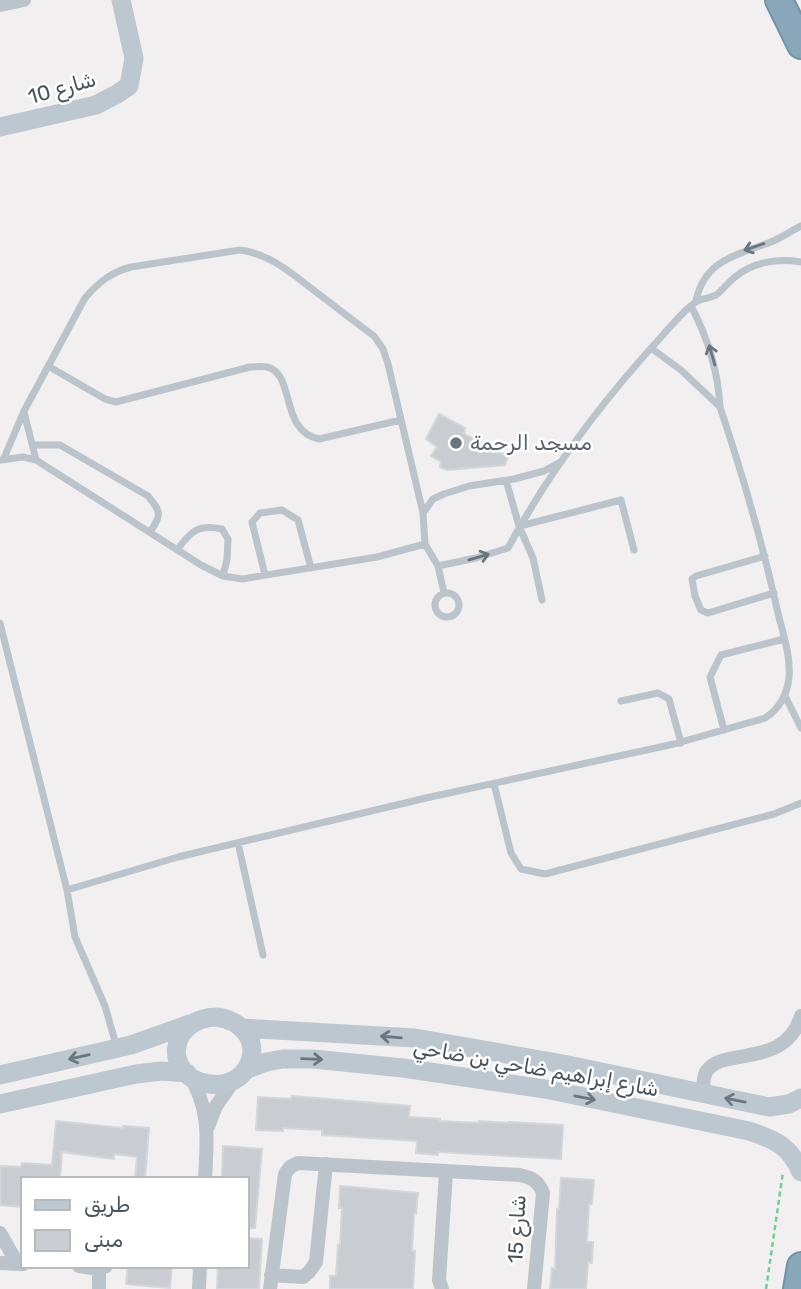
<svg xmlns="http://www.w3.org/2000/svg" width="801" height="1289" font-family="Rubik,'Noto Naskh Arabic',sans-serif">
<rect width="100%" height="100%" fill="#f1efef"/>
<path fill="#c9ccd1" stroke="#d3d6da" stroke-width="2" d="M439,414L465,428L464,434L508,457L505,465L447,470L440,467L441,462L431,456L437,447L426,439Z
M292,1096L410,1106L409,1117L440,1119V1121L479,1123V1121L509,1123V1122L563,1125L561,1159L438,1152V1155L416,1153L417,1141L322,1135V1130L283,1128V1131L256,1130L258,1097L291,1099Z
M56,1121L123,1128V1126L149,1128L145,1179H135L137,1157L114,1154V1159L62,1152L60,1179H23V1207L0,1205V1166L21,1167L22,1163L52,1165Z
M223,1146L262,1149L255,1228H247V1179H222Z
M561,1178L594,1180L592,1204H589L587,1242H593L592,1263L588,1262L586,1289H550L552,1268L555,1269L557,1209H559Z
M340,1186L418,1193L416,1214H414L412,1251H415L413,1289H330V1276H336L338,1245L340,1246L342,1208H339Z
M247,1238L262,1239L259,1289H217L218,1267L247,1269Z
M128,1266H172L170,1288L126,1284Z"/>
<g fill="none" stroke-linecap="round" stroke-linejoin="round">
<g stroke="#7591a6" stroke-width="30">
<path id="highway" d="M779,0L801,45
M797,1289L801,1266"/>
</g>
<path stroke="#7ac89a" stroke-width="2.5" stroke-dasharray="5 3.5" stroke-linecap="butt" d="M766,1289L783,1172"/>
<path stroke="#bbc4cb" stroke-width="7" d="M696,301C704,260 737,255 771,242C781,238 791,231 801,226
M651,348L681,370L719,406
M48,366L105,399L116,402L250,367C255,367 262,366 267,367C296,374 279,431 319,439L401,420
M24,412L36,460
M33,445H60L148,496C161,512 162,514 150,532
M4,458L24,411L85,298C98,283 111,272 131,267L240,250C271,254 292,274 316,292C336,307 355,322 374,336L383,349L388,364L423,513
M1,460L23,457L36,460L201,565L223,576L242,579L377,557L425,544
M562,461L544,471L514,479L469,486L444,494L433,499L423,513L425,544L438,566L476,558L508,548C549,472 603,400 662,336C670,327 686,308 696,302C701,298 709,299 716,295C723,290 728,282 735,277C753,262 778,258 801,262
M506,480L519,526L533,558L542,600
M520,526L621,500L634,550
M177,550C191,531 198,524 222,529L228,539L227,559L223,576
M765,556L696,576L692,579L695,596L701,610L708,613L774,593
M438,566L444,593
M265,575L252,522L260,513L282,510L298,520L311,568
M435 605a12 12 0 1 1 24 0a12 12 0 1 1-24 0Z
M0,623L67,890L75,937L105,1006L117,1048
M785,696L801,728
M621,701L658,693L669,699L681,743
M724,730L710,677L721,655L784,639
M494,784L511,853L521,869L545,874L774,814L801,803
M238,843L263,955
M67,890L178,857L426,798L674,744L765,718C779,709 787,695 789,678C791,655 782,631 777,609C762,541 742,473 720,407C718,370 708,338 691,306"/>
<path stroke="#bbc4cb" stroke-width="14" d="M0,5L24,0
M189,1075C211,1109 207,1141 205,1179
M703,1094C703,1088 703,1078 706,1072C721,1046 785,1070 801,1016
M208,1127L216,1106L235,1079
M0,1233L17,1263
M0,1263L23,1264
M79,1266L99,1269L106,1266
M271,1275L303,1277L309,1272L316,1262L326,1164
M99,1289V1269
M199,1289L200,1266
M270,1289L285,1174L290,1167L298,1163L520,1175C533,1178 538,1181 543,1193L534,1289
M442,1289L439,1280L446,1172"/>
<path stroke="#bcc7cf" stroke-width="19" d="M0,127L96,105L117,94L129,86L134,58L121,0
M217,1017C272,1026 256,1091 209,1084C162,1077 167,1018 217,1017Z
M241,1028L415,1038L563,1064L769,1107L789,1104L801,1098
M245,1070L266,1062L283,1059H313L403,1068L545,1089L749,1131C774,1139 790,1146 801,1172
M0,1075L131,1045L190,1024
M0,1104L136,1074L161,1071L187,1073"/>
<use href="#highway" stroke="#8aa6ba" stroke-width="26"/>
</g>
<defs><path id="oneway-shaft" d="M-6 0H5M1.5-3L5.5 0L1.5 3" fill="none" stroke-width="1.6" stroke-linecap="round" stroke-linejoin="round" transform="scale(1.75)"/></defs>
<g stroke="#6a767d">
<use href="#oneway-shaft" transform="translate(754 247) rotate(161)"/>
<use href="#oneway-shaft" transform="translate(712 355) rotate(-106)"/>
<use href="#oneway-shaft" transform="translate(479 557) rotate(-16)"/>
</g>
<g stroke="#6b767e">
<use href="#oneway-shaft" transform="translate(391 1037) rotate(-175)"/>
<use href="#oneway-shaft" transform="translate(79 1057) rotate(167)"/>
<use href="#oneway-shaft" transform="translate(312 1059) rotate(2)"/>
<use href="#oneway-shaft" transform="translate(585 1098) rotate(11)"/>
<use href="#oneway-shaft" transform="translate(735 1100) rotate(-169)"/>
</g>
<circle fill="#6b7280" stroke="#fff" stroke-width="2.5" cx="456" cy="443" r="7"/>
<g text-anchor="middle" stroke-width="5" stroke-linejoin="round" paint-order="stroke">
<g font-size="21" fill="#48545b" stroke="#fff">
<text transform="translate(62 88) rotate(-16)" y="7">شارع 10</text>
<text transform="translate(536 1068) rotate(10)" y="7">شارع إبراهيم ضاحي بن ضاحي</text>
<text transform="translate(517 1229) rotate(-87)" y="7">شارع 15</text>
</g>
<g font-size="21" fill="#5b616d" stroke="#fff" text-anchor="start">
<text x="470" y="450">مسجد الرحمة</text>
</g>
</g>
<rect x="21" y="1177" width="228" height="91" fill="#ffffff" stroke="#b6bbbd" stroke-width="2"/>
<rect x="35" y="1200" width="35" height="10" fill="#bcc7cf" stroke="#b6bbbd" stroke-width="2"/>
<text x="84" y="1212" font-size="21" fill="#48545b">طريق</text>
<rect x="35" y="1230" width="35" height="21" fill="#c9ccd1" stroke="#b6bbbd" stroke-width="2"/>
<text x="84" y="1247" font-size="21" fill="#48545b">مبنى</text>
</svg>
